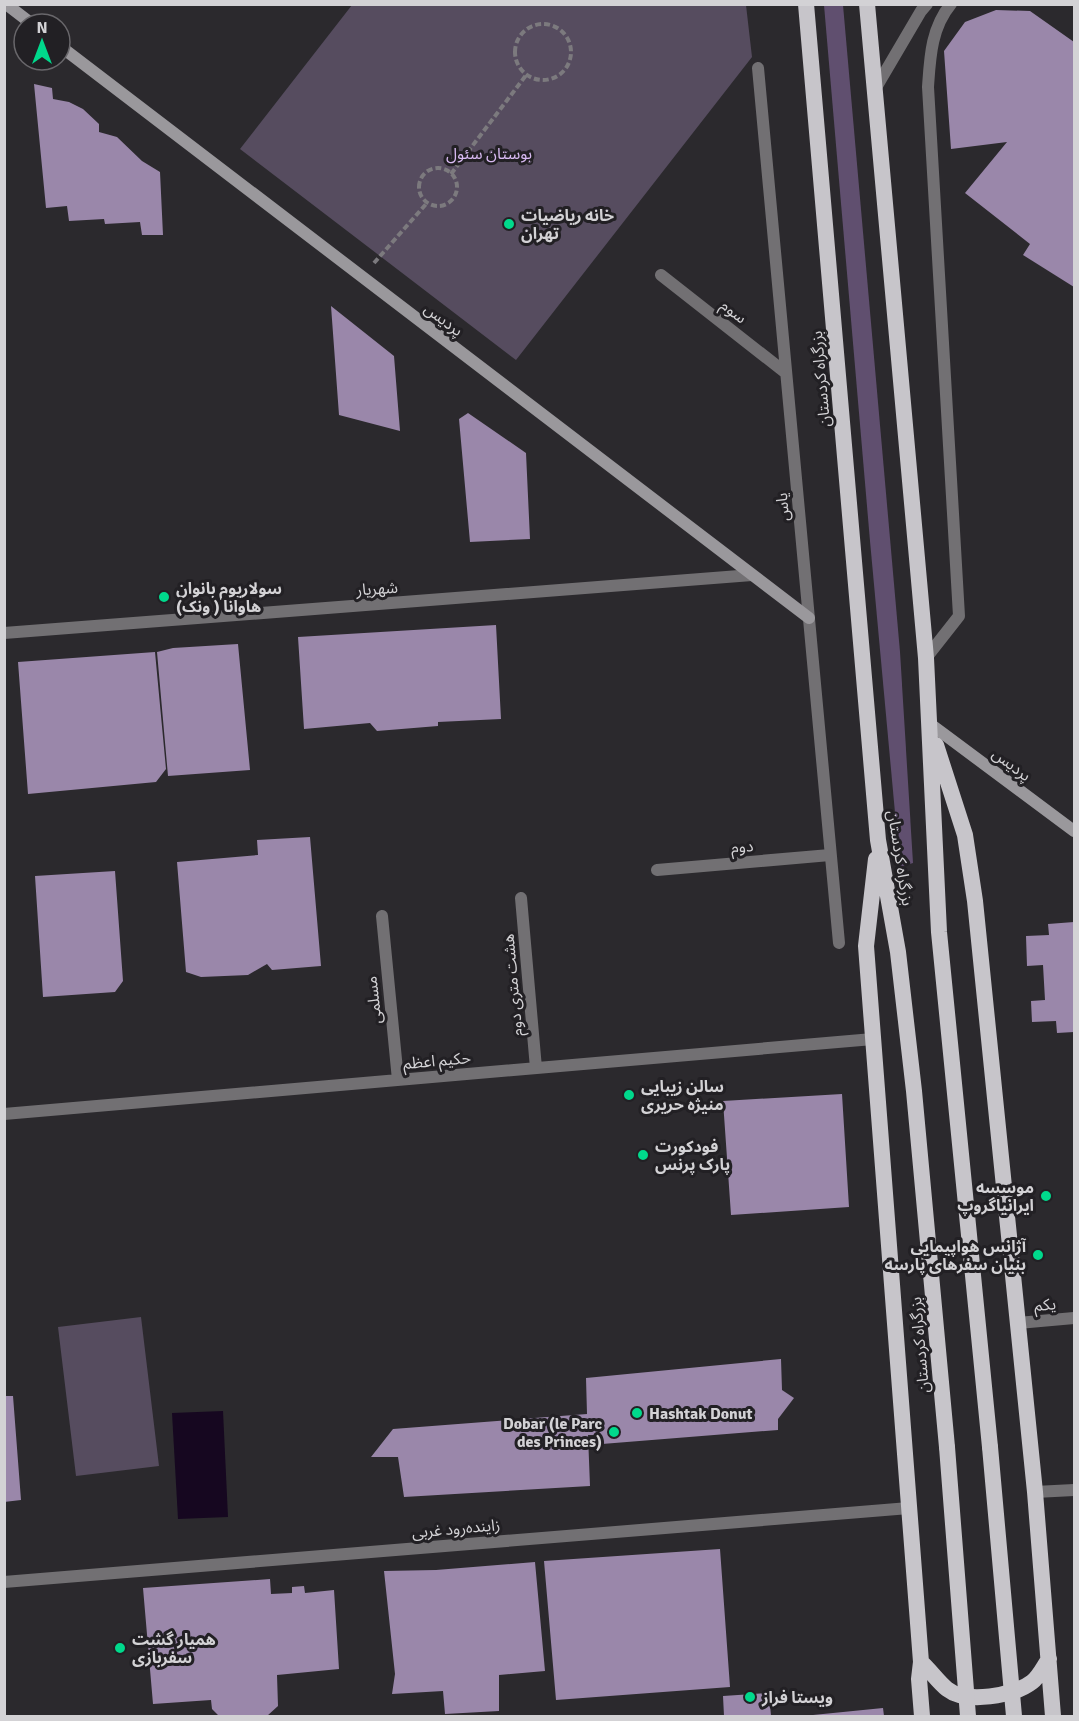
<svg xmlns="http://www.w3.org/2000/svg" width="1079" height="1721" font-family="Signika,'Noto Sans Arabic',sans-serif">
<rect width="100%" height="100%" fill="#2b292d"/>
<path fill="#564c5f" d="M352,5H746L752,57L516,360L240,149Z
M141,1317L159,1466L76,1476L58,1327Z"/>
<path fill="#604f6f" d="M824,5H843L900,652L913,863L900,867L870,541Z"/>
<path fill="#160720" d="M223,1411L228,1517L178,1519L172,1413Z"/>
<path fill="#9a87aa" d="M996,10L1030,11L1074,42V287L1023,255L1030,244L965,193L1007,142L951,149L944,51L965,22Z
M34,84L52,88L53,99L69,102L83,109L99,124V132L117,137L142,161L160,172L163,235H142L140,222L105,224L104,219L69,221L67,206L46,208Z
M331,306L394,356L400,431L339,415Z
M468,413L526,453L530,539L470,542L459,419Z
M496,625L501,719L438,722V726L377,731L370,723L304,729L298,637Z
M238,644L250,770L168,776L157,652L173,648Z
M155,652L166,769L156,782L28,794L18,662Z
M310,837L321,966L272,970L267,964L248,975L201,977L186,972L177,862L258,855L257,840Z
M115,871L123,981L115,992L43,997L35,876Z
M1074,922V1032L1057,1033L1056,1021L1032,1022L1031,1001L1045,1000L1043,965L1027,966L1026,936L1049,935L1048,924Z
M842,1094L849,1207L731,1215L723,1101Z
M781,1359L782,1390L794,1398L778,1419V1430L602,1444L599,1435H588L590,1486L404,1497L398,1457H371L393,1429L587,1414L586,1378Z
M4,1396H13L21,1500L4,1502Z
M720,1549L730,1687L556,1700L544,1561Z
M535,1562L545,1671L499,1675V1711L445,1714L443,1691L392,1694L395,1674L384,1571L436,1570Z
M270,1579L271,1594L292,1593V1587L304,1586L305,1593L334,1590L339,1669L277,1675L278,1706L267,1716H219L212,1709L211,1700L153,1704L143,1588Z
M769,1693L771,1716H724L723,1696Z
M883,1708L884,1716H813V1715Z"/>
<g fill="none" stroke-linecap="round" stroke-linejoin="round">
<path stroke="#7c7a7e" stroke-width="4" stroke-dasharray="6 3" stroke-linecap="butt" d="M515 52a28 28 0 1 1 56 0a28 28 0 1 1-56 0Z
M419 187a19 19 0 1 1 38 0a19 19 0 1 1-38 0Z
M451,174L527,74
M374,263L427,203"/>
<path stroke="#727073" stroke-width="12" d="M874,91L921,11L927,4
M926,658L959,616L928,87C930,58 931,28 951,4"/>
<path stroke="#727073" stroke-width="12" d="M758,68L839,943
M661,275L786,373
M4,633L752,575
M657,870L830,855
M521,898L536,1068
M382,916L398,1080
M4,1114L873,1039
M1018,1323L1074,1318
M1035,1492L1074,1490
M4,1582L909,1508"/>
<path stroke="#9a989c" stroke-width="12" d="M6,4L32,24
M60,46L809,618
M929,723L1074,831"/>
<path stroke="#c7c5ca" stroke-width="16" d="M806,4L878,840L898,952L914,1091L947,1447
M867,4L926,658L939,932L990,1447
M936,745L965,835L975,901L1035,1492L1053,1716
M876,859L866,946L921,1662L919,1679L922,1716
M921,1662C930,1670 938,1682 947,1689C966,1704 1014,1696 1032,1682C1039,1677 1044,1666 1049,1659"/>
<path stroke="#c7c5ca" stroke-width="16" d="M947,1447L968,1716
M990,1447L1014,1716"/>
</g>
<g fill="#00d98c" stroke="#222024" stroke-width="2">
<circle cx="509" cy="224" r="6"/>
<circle cx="164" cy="597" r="6"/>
<circle cx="629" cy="1095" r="6"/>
<circle cx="643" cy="1155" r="6"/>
<circle cx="1046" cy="1196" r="6"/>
<circle cx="1038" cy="1255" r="6"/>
<circle cx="637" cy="1413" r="6"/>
<circle cx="614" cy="1432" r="6"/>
<circle cx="120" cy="1648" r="6"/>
<circle cx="750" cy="1697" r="6"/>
</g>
<g text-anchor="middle" stroke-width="6" stroke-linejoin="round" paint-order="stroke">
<g font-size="16" fill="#d8baf2" stroke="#222024">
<text x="489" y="159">بوستان سئول</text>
</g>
<g font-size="16" font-weight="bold" fill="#d3d2d5" stroke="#222024" text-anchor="start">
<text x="521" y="221">خانه ریاضیات<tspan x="521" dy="18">تهران</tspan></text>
<text x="176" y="594">سولاریوم بانوان<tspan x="176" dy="18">هاوانا ( ونک)</tspan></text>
<text x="641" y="1092">سالن زیبایی<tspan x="641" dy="18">منیژه حریری</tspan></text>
<text x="655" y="1152">فودکورت<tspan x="655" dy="18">پارک پرنس</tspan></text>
<text x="1034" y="1193" text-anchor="end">موسسه<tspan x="1034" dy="18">ایرانیاگروپ</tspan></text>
<text x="1026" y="1252" text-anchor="end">آژانس هواپیمایی<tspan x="1026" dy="18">بنیان سفرهای پارسه</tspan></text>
<text x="649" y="1419">Hashtak Donut</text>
<text x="602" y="1429" text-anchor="end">Dobar (le Parc<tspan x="602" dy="18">des Princes)</tspan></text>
<text x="132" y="1645">همیار گشت<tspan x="132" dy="18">سفربازی</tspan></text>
<text x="762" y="1703">ویستا فراز</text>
</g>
<g font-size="16" fill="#d3d2d5" stroke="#222024">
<text transform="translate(734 311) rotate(38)" y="6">سوم</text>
<text transform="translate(444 319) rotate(37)" y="6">پردیس</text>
<text transform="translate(820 379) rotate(-95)" y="6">بزرگراه کردستان</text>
<text transform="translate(782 507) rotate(-95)" y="6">یاس</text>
<text transform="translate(377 588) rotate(-4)" y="6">شهریار</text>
<text transform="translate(1012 764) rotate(37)" y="6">پردیس</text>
<text transform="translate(742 846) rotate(-5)" y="6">دوم</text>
<text transform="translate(901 858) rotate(81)" y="6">بزرگراه کردستان</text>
<text transform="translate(512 985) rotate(-95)" y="6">هشت متری دوم</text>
<text transform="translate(373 1000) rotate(-96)" y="6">مسلمی</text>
<text transform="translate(437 1060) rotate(-5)" y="6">حکیم اعظم</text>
<text transform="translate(1045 1304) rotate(-5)" y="6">یکم</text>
<text transform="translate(919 1345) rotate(-95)" y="6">بزرگراه کردستان</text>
<text transform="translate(456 1528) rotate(-5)" y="6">زاینده‌رود غربی</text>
</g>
</g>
<rect width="1079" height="1721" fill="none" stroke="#d3d2d5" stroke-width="12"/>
<g transform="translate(42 42)"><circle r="28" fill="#222024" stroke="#69676b" stroke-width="1.5"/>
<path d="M0-4.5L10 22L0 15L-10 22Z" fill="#00d98c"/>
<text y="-9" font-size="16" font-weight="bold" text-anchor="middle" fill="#d3d2d5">N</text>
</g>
</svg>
